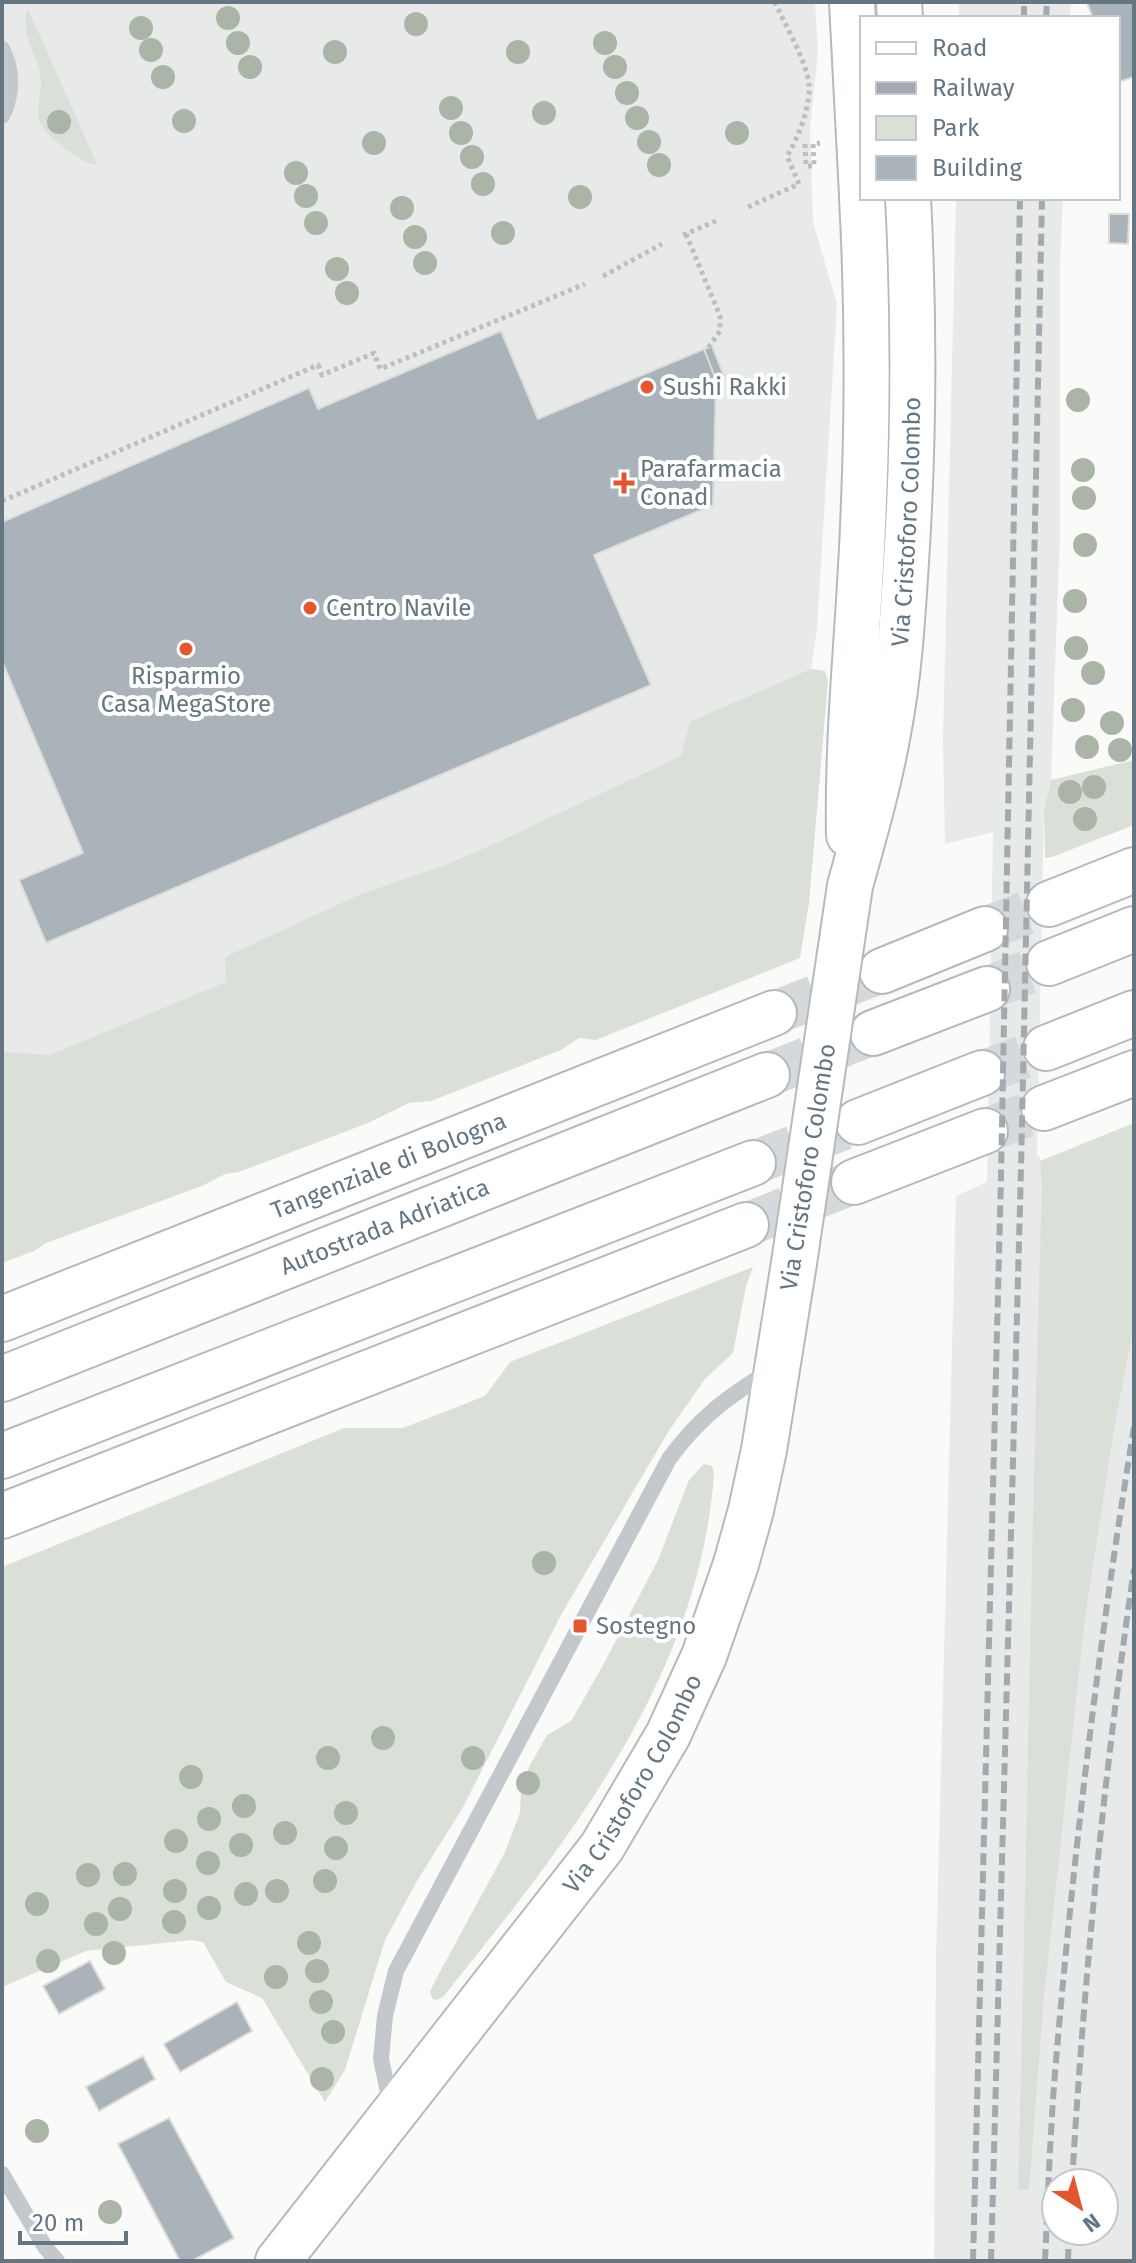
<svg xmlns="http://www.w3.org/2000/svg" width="1136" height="2263" font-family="'Fira Sans',sans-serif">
<rect width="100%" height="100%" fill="#fafaf8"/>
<path fill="#e8e9e9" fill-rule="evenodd" d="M2,2H815L818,53L810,127L813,222L837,304L817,628L811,669L2,1233Z
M959,2H1071L1070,18H959Z
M956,198H1063L1060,263V533L1051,780L1044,809L1037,1156L1040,1157L1042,1188L1134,1169V2261H934L936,1958L956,1196L987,1182L993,832L945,844L943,738ZM1056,2183H1104V2231H1056Z"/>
<path fill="#dadfd7" d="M28,9L97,164L95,165C80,162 48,138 41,124C34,110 42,95 41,81C40,57 18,32 28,9Z
M811,669L825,671L828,681L809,903L800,958L596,1040L579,1038L561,1050L431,1101L409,1103L368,1123L239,1172L225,1174L202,1186L46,1243L34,1251L2,1263V1052L50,1055L226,982L225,957L359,895L448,864L496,843L681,756L690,722Z
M1134,760V825L1052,857L1045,858L1044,809L1051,780Z
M1134,1123V1325L1115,1423L1085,1617L1044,1997L1029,2190H1018C1027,1856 1031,1522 1042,1188L1040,1161Z
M753,1267L746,1286L733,1353L705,1379L668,1432L561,1615L462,1809L417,1881L385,1940L345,2070L325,2102L262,1998L226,1982L203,1942L192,1940L86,1951L2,1987V1567L344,1428H403L485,1396L510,1362Z
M704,1464L712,1466L714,1473C700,1678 566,1844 443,1997L437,2000L433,1999L430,1992L435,1981L505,1852L520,1813L521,1788L530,1765L547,1735L571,1721L602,1667L658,1560L689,1480Z"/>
<path fill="#aab3b9" stroke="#dcdcda" stroke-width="2" d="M1090,2H1134V77L1118,82V18H1093L1087,3Z
M1109,214H1129L1128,244L1109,243Z
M501,331L538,419L704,349L716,380L713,505L594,555L651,685L46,943L19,880L83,853L2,661V522L309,388L318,409Z
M712,346L724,376L716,380L704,349Z
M90,1961L105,1989L59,2014L43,1986Z
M237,2002L252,2031L180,2072L164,2044Z
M143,2056L155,2079L99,2111L86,2087Z
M169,2118L234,2238L192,2261H180L118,2144Z"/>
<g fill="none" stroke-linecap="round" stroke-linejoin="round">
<path stroke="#d5d9db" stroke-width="44" stroke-dasharray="44 22" stroke-linecap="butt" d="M985,929L1049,904
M987,989L1049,963
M774,1013L882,971
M982,1073L1046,1048
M767,1075L873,1033
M985,1131L1044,1108
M753,1163L844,1128
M746,1225L854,1182"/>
<g stroke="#b5babe" stroke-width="48">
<g id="primary">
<path d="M852,2L862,195"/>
<path d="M899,2L900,18"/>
<path d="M849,835C847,732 859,629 863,526C868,416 868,307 862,198"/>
<path id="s1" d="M850,886C864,835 879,784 888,733C900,671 903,608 907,545C914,429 914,314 908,198"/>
<path id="s2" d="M278,2261L602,1847L668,1735L704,1656L736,1564L751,1510L764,1450L794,1263"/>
</g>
</g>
<g stroke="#b4b9bd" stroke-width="48">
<g id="motorway">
<path d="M1049,904L1134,870"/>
<path d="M1049,963L1134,929"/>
<path d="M882,971L985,929"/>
<path d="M873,1033L987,989"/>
<path d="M1046,1048L1134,1013"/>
<path d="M1044,1108L1134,1073"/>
<path d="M858,1122L982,1073"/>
<path d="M854,1182L985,1131"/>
<path id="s3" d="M2,1319L774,1013"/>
<path id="s4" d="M2,1379L767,1075"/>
<path d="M2,1456L753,1163"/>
<path d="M2,1516L746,1225"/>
</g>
</g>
<path stroke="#bbbfc2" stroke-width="5" stroke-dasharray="4 4" stroke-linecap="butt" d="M805,144L806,166H814L813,144L820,143
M748,207L799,184L787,156C798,139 811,105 809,84C806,60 785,25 775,2
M686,234L720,316V331L708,348
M683,235L716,221
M603,276L662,244
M2,501L318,365L322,375L374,353L380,369L585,284"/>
<path stroke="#c3c8cc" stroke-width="16" d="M2,49C13,70 13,94 2,116
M391,2106L381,2059L385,2016L396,1971L669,1459C699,1418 727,1397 770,1371
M2,2174L45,2247L57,2261"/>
<use href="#primary" stroke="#fff" stroke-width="44"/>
<use href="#motorway" stroke="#fff" stroke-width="44"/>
<path stroke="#a2aab0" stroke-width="6" stroke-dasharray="12 6" stroke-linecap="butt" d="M1024,18V2
M1046,18L1047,2
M1072,2183C1084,1978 1104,1773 1134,1569
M973,2261L1001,1177L1020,198
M991,2261L1021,1169L1042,198
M1045,2261C1048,2198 1050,2135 1055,2073C1073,1857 1099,1641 1134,1427
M1068,2261L1069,2231"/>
<g stroke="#b5babe" stroke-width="48" stroke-linecap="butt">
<path id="primary-bridge" d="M794,1263L850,886"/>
</g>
<use href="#primary-bridge" stroke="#fff" stroke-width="44"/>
</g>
<g fill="#aab4a7">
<circle cx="228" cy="18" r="12"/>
<circle cx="416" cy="24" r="12"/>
<circle cx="141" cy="28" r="12"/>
<circle cx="238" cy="43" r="12"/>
<circle cx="605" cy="43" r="12"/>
<circle cx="151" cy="50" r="12"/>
<circle cx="335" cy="52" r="12"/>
<circle cx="518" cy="52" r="12"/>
<circle cx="250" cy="67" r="12"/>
<circle cx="615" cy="67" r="12"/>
<circle cx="163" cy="77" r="12"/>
<circle cx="627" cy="93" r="12"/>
<circle cx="451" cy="108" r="12"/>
<circle cx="544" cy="113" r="12"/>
<circle cx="637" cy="118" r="12"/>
<circle cx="184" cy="121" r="12"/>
<circle cx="59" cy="122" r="12"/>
<circle cx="461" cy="133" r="12"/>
<circle cx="737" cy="133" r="12"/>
<circle cx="649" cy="142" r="12"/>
<circle cx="374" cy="143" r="12"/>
<circle cx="472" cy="157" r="12"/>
<circle cx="659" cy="165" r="12"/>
<circle cx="296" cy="173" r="12"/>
<circle cx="483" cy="184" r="12"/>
<circle cx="306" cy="196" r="12"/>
<circle cx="580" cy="197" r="12"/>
<circle cx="402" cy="208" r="12"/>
<circle cx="316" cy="223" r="12"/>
<circle cx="503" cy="233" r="12"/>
<circle cx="415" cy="237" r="12"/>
<circle cx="425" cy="263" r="12"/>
<circle cx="337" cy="269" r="12"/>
<circle cx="347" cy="293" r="12"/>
<circle cx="1078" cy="400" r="12"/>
<circle cx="1083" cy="470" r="12"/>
<circle cx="1084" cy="498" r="12"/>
<circle cx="1085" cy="545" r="12"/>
<circle cx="1075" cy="601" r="12"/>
<circle cx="1076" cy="648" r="12"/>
<circle cx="1093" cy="673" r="12"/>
<circle cx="1073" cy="710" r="12"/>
<circle cx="1112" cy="723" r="12"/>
<circle cx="1087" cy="747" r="12"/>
<circle cx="1120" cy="750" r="12"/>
<circle cx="1094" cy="787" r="12"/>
<circle cx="1070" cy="792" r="12"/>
<circle cx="1085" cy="819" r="12"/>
<circle cx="544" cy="1563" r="12"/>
<circle cx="383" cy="1738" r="12"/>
<circle cx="328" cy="1758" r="12"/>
<circle cx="473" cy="1758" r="12"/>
<circle cx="191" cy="1777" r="12"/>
<circle cx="528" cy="1783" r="12"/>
<circle cx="244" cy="1806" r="12"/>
<circle cx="346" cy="1813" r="12"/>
<circle cx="209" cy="1819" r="12"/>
<circle cx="285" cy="1833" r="12"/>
<circle cx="176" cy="1841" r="12"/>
<circle cx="241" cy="1845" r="12"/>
<circle cx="336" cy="1848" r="12"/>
<circle cx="208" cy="1863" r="12"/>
<circle cx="125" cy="1874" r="12"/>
<circle cx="88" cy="1875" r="12"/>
<circle cx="325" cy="1881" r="12"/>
<circle cx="175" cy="1891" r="12"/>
<circle cx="277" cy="1891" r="12"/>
<circle cx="246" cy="1894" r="12"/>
<circle cx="37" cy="1904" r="12"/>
<circle cx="209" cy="1908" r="12"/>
<circle cx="120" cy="1909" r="12"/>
<circle cx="174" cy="1922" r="12"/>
<circle cx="96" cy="1924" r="12"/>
<circle cx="309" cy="1943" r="12"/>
<circle cx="114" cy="1953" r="12"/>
<circle cx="48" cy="1961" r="12"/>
<circle cx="317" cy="1971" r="12"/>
<circle cx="276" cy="1977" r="12"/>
<circle cx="321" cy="2002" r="12"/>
<circle cx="333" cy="2032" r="12"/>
<circle cx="322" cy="2079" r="12"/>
<circle cx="37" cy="2131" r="12"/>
<circle cx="110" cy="2212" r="12"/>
</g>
<g fill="#e4572e" stroke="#fff" stroke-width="3">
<circle cx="647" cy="387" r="8"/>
<path d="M620 471h8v8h8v8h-8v8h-8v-8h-8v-8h8z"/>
<circle cx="310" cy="608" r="8"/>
<circle cx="186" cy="649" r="8"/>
<rect x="572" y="1618" width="16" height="16" rx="4"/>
</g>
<g text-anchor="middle" stroke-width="8" stroke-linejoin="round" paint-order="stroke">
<g font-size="24" fill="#657683" stroke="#fff" text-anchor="start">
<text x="663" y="395">Sushi Rakki</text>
<text x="640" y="477">Parafarmacia<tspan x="640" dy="28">Conad</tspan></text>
<text x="326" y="616">Centro Navile</text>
<text x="186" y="684" text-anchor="middle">Risparmio<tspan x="186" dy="28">Casa MegaStore</tspan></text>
<text x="596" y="1634">Sostegno</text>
</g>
<g font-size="24" fill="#657683" stroke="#fff">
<text dy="8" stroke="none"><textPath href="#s1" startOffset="370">Via Cristoforo Colombo</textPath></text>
<text dy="8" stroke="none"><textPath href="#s3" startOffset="416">Tangenziale di Bologna</textPath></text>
<text transform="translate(808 1167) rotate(-81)" y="8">Via Cristoforo Colombo</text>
<text dy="8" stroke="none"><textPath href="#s4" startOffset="412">Autostrada Adriatica</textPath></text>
<text dy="8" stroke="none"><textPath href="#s2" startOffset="596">Via Cristoforo Colombo</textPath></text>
</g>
</g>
<rect width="1136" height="2263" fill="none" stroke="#657683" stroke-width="8"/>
<rect x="860" y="16" width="260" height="184" fill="#ffffff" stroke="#c1c8cd" stroke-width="2"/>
<rect x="876" y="42" width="40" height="12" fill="#ffffff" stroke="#c1c8cd" stroke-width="2"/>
<text x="932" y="56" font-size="24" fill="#657683">Road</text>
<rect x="876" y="82" width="40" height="12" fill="#a2aab0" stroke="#c1c8cd" stroke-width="2"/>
<text x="932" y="96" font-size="24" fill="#657683">Railway</text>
<rect x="876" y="116" width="40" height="24" fill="#dadfd7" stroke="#c1c8cd" stroke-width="2"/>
<text x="932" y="136" font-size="24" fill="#657683">Park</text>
<rect x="876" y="156" width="40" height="24" fill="#aab3b9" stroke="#c1c8cd" stroke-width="2"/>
<text x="932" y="176" font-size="24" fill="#657683">Building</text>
<g transform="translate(1080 2207) rotate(144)"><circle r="38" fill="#ffffff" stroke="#c1c8cd" stroke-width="2"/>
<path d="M0-6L14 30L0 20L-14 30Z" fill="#e4572e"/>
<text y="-12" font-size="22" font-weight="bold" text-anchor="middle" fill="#657683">N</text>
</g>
<path d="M20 2231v12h106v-12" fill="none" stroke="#657683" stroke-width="4"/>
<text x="32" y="2231" font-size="24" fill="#657683" stroke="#ffffff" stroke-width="6" paint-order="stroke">20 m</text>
</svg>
